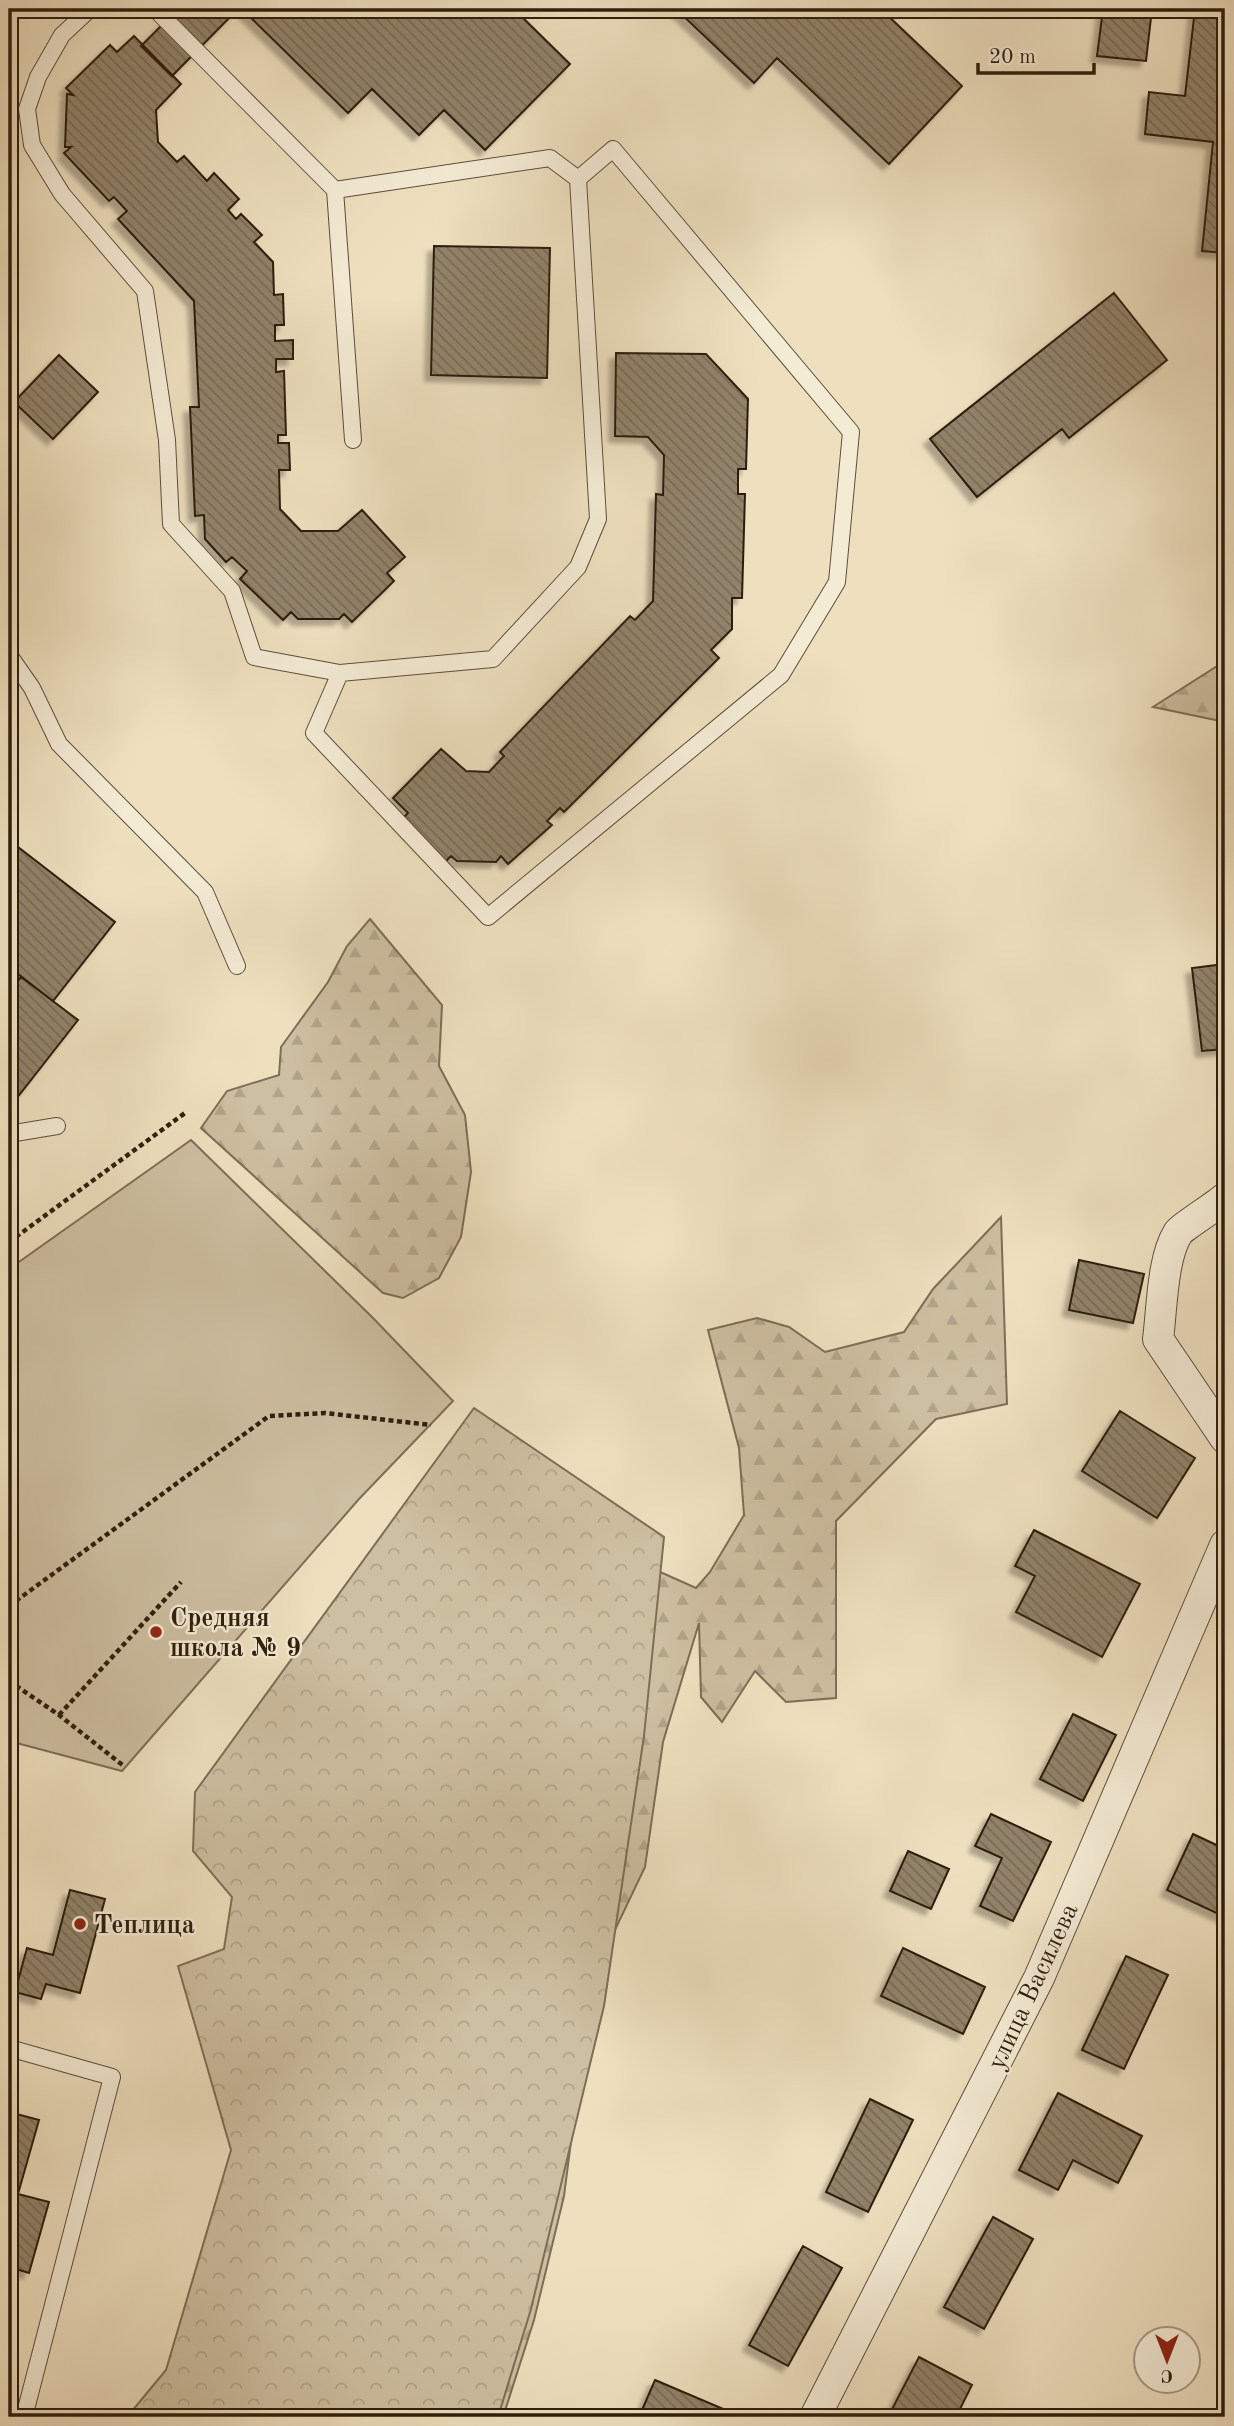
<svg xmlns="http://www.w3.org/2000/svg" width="1234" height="2426" font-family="'Old Standard TT',serif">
<defs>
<pattern id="forest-firs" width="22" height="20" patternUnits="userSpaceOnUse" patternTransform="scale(1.75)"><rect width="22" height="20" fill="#cdbfa1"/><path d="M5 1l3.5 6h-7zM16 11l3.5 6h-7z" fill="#b0a489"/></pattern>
<pattern id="park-crowns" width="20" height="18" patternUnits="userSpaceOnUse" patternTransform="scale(1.75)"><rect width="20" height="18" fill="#cdbfa1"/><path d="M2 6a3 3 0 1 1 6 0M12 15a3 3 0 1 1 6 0" fill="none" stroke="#b0a489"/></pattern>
<pattern id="building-back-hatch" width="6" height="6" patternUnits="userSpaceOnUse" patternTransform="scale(1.75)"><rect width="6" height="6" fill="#91836a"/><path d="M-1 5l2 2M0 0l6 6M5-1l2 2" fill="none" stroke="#776b56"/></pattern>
<filter id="shadow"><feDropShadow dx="-6" dy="6" stdDeviation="2" flood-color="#0004"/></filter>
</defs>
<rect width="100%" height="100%" fill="#eee0bf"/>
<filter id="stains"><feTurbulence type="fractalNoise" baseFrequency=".00286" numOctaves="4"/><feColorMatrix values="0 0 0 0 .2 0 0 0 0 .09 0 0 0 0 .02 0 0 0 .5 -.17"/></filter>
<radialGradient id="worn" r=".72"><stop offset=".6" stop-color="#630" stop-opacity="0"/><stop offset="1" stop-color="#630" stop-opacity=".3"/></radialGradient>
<path fill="url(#forest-firs)" stroke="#7d6e57" stroke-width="2" d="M1225,661V722L1153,707Z
M370,919L442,1005L439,1066L465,1115L471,1172L461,1237L439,1278L403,1298L383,1293L201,1128L227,1091L279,1075L281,1047L328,982L347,946Z
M1001,1217L1007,1404L936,1419L836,1521V1698L786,1702L755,1671L722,1722L701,1697L699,1623L663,1742L645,1867L592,1978L564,2196L534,2320L503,2417H148L262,2169L231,1955L463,1484L696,1588L710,1572L744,1515L739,1448L708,1330L757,1318L789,1327L825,1352L904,1332L933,1289Z"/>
<path fill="url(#park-crowns)" stroke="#7d6e57" stroke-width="2" d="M474,1408L664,1537L644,1736L604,2006L531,2309L498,2417H127L166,2370L231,2150L178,1966L224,1949L232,1897L193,1851L195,1792Z"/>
<path fill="#cdbfa1" stroke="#7d6e57" stroke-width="2" d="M191,1140L372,1317L453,1401L359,1499L122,1771L9,1741V1269Z"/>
<path fill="url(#building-back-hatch)" stroke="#2d1e0d" stroke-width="2" filter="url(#shadow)" d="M178,9H238L172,76L141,46Z
M242,9H514L570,64L485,150L444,110L419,135L372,89L348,113Z
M676,9H881L962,86L889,164L777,58L754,83Z
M1103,9H1152L1146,61L1097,56Z
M1195,9H1225V253L1202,251L1213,142L1145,134L1149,92L1185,96Z
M134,36L181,84L156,110L158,142L177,162L184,156L207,181L214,173L239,199L228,210L236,219L241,214L262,235L254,242L273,262L274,295L283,294L284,325H275V341L293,340V359H276V372L284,371L286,435H278V443H289L290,470H279L280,509L301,531H338L362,510L405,557L387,573L394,581L352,622L344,614L339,619H298L291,612L283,620L240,579L247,571L232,557L226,562L205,539L204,515L195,516L190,407H199L194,301L118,219L127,211L114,197L109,201L64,153L71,147H65L67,94L73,95L66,88L110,45L117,52Z
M434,246L550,248L547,378L431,375Z
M1114,293L1167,360L1069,438L1062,429L977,497L930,439Z
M616,353L706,354L748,399L746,469H738V494H745L742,598H732V629L711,650L719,658L564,812L560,808L547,821L552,825L508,864L501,856L496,862L457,861L451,856L443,864L400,821L408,813L393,798L441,749L466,771L489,772L504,756L500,752L630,616L635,620L653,601L656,494L663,495L664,455L648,437L615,436Z
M59,355L98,392L53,439L14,402Z
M9,840L115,922L53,1001L9,967V952L16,943L9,938Z
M1225,964V1049L1202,1051L1192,968Z
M21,977L78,1020L9,1108V993Z
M1079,1260L1144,1274L1133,1323L1069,1310Z
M1120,1411L1195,1458L1157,1518L1082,1471Z
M1034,1530L1140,1584L1102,1657L1016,1612L1035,1576L1015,1566Z
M1073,1714L1116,1735L1083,1801L1040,1779Z
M991,1814L1051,1842L1013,1921L980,1906L1002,1858L975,1846Z
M1193,1834L1225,1849V1917L1167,1890Z
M908,1851L949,1869L931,1909L890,1891Z
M70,1890L105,1899L80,1993L46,1984L41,1999L15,1992L27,1948L53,1955Z
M903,1948L985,1987L963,2034L881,1996Z
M1126,1956L1168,1975L1124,2069L1082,2050Z
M1058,2093L1142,2136L1118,2183L1073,2160L1058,2190L1019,2170Z
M870,2099L913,2120L868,2212L826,2192Z
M9,2112L39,2120L18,2194L49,2202L29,2273L9,2267Z
M993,2217L1033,2239L984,2329L944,2307Z
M803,2246L842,2268L788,2366L749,2345Z
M919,2357L972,2385L956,2417H888Z
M655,2380L742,2417H639Z"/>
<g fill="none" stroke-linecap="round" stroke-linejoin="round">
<g stroke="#5d4e3a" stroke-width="18">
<path id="service" d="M90,9L62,35L38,77L27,109L32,145L62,194L145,291L167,440L171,524L232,591L254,657L340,673L493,659L578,567L598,519L578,179L550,158L335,190L155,9
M335,190L353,440
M9,655L32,688L59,744L205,892L237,966
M340,673L314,733L488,917L781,675L837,582L851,432L613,149L578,179
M9,1134L57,1126
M9,2048L112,2077L24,2417"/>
</g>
<g stroke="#5d4e3a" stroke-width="32">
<path id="minor" d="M1225,1198C1216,1206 1181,1228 1178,1233C1162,1258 1162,1310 1158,1339L1225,1438
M815,2417L1039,1978L1225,1545"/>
</g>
<path stroke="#2d1e0d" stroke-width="4.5" stroke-dasharray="5 3.5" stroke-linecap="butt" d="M9,1242L185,1113
M9,1606L269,1416L325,1413L431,1425
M9,1681L59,1715L125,1767
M59,1715L181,1582"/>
<use href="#service" stroke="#f4ebd5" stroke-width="16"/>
<use href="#minor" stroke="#f4ebd5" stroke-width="30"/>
</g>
<g fill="#8f2418" stroke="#f4ebd5" stroke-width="2.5">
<circle cx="156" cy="1632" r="7"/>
<circle cx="80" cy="1924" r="7"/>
</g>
<g text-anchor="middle" stroke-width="5" stroke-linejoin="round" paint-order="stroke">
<g font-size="26" font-weight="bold" fill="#2d1e0d" stroke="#f4ebd5" text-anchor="start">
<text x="170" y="1626">Средняя<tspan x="170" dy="30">школа № 9</tspan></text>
<text x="94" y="1933">Теплица</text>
</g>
<g font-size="26" fill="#2d1e0d" stroke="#f4ebd5">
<text transform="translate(1032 1986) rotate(-65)" y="9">улица Василева</text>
</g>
</g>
<rect width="1234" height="2426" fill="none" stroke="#eee0bf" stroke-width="35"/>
<rect x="10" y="10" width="1213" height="2405" fill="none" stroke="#2d1e0d" stroke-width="3.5"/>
<rect x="18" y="18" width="1199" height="2391" fill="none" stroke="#2d1e0d" stroke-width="2"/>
<g transform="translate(1167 2360) rotate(180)"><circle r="33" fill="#f4ebd5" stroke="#a49985" stroke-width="2"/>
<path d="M0-5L12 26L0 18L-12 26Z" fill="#8f2418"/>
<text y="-10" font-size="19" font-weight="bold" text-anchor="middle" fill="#2d1e0d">С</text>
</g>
<path d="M978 63v10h116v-10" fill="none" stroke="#2d1e0d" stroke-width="3.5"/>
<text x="989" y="63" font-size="21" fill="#2d1e0d" stroke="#f4ebd5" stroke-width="5" paint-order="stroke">20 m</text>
<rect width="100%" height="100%" filter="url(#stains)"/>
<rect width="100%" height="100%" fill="url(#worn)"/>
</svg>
